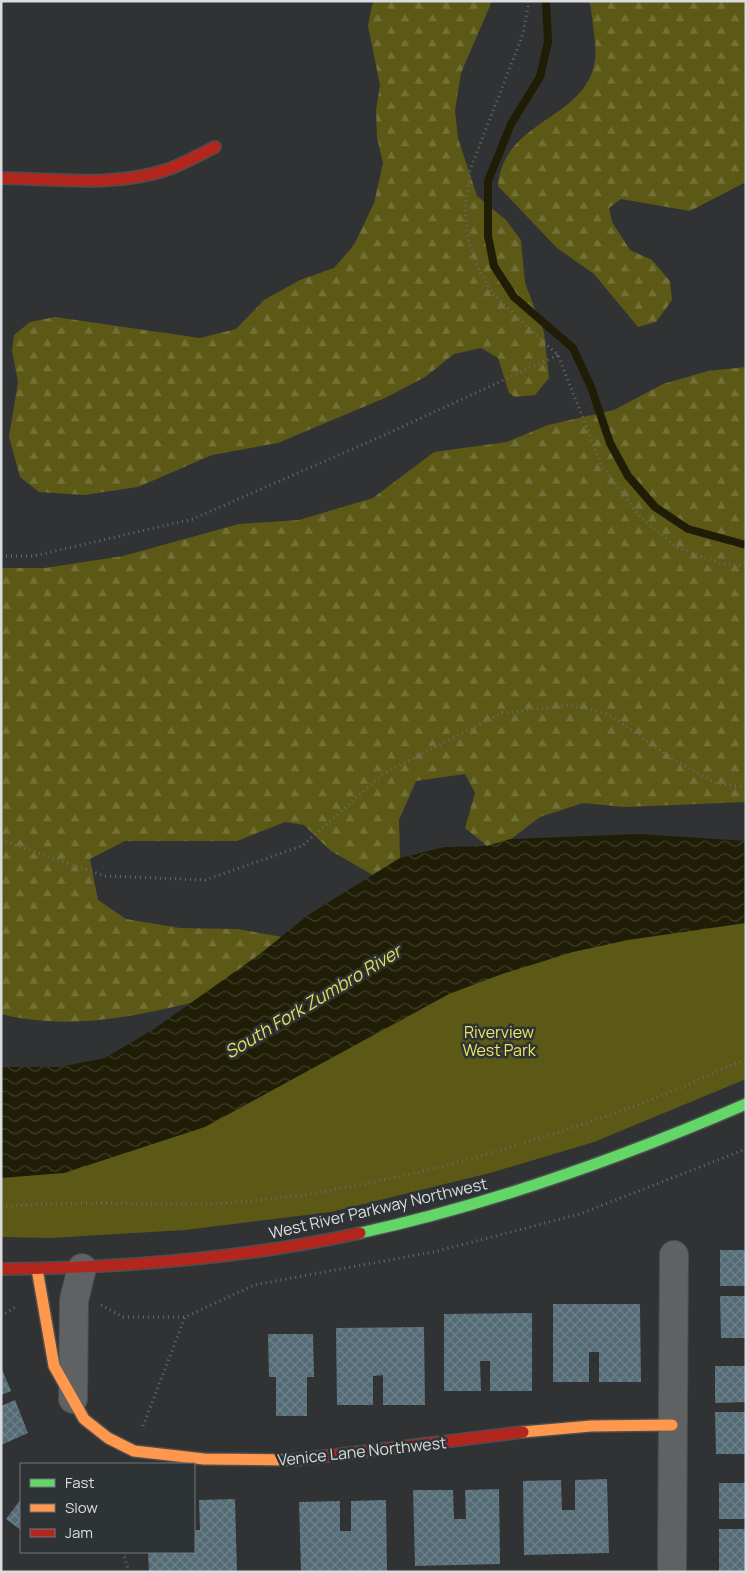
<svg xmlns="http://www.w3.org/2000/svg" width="747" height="1573" font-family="Manrope,sans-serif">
<defs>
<pattern id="forest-firs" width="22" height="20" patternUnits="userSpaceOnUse" patternTransform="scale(1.25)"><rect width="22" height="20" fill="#5c5917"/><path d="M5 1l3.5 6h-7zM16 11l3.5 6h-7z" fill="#737038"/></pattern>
<pattern id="water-waves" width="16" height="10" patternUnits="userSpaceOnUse" patternTransform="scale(1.25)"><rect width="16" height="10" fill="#1f1d05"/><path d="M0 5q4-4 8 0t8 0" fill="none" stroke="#3f3d29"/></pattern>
<pattern id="building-cross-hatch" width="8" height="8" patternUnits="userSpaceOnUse" patternTransform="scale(1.25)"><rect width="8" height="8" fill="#556c77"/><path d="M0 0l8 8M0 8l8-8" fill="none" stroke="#6d818a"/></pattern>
</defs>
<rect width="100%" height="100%" fill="#303234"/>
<path fill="url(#forest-firs)" d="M375,1H492L461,73L455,110L458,138L477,196L506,220L521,240L525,283L544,332L549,378L535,395L515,397L509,393L498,358L481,348L454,354L425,377L387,397L278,443L212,455L138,487L84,495L39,492L20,477L9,437L18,382L12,351L14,335L30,322L55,317L200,338L236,329L264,300L300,280L334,268L354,245L374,203L383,163L377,137L376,110L380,85L368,26L372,5Z
M588,1H746V182L690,211L621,199L609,208L612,222L630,250L652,260L670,281L672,300L656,322L638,327L594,274L557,248L498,186C503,119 587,120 595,60C597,43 592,24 591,7Z
M746,367V802L624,807L583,803L540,817L511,839L487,846L465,828L475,793L465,774L416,781L399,820L400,858L373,875L331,851L304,825L285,822L237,841H125L90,859L98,900L126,919L180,928L237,929L288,938L259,985C177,1006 86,1036 1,1014V568H45L123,556L239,524L299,520L373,498L434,452L507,442L548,425L614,410L663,384L708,371Z"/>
<path fill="#5c5917" d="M746,887V1079L594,1142L490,1173L331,1212L185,1230L50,1238L1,1237V1117Z"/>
<path fill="url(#water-waves)" d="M639,834L746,841V923L628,940L573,952L502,974L449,994L205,1127L64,1173L1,1178V1067H59L105,1058L154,1029L260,954L308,915L400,858L445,847L487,846L511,839Z"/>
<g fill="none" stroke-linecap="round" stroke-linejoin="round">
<path stroke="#1f1d05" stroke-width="8" d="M546,1L548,42L540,77L511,124L488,181V236L494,266L514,297L573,348L591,387L610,443L628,476L655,507L688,529L746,545"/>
</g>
<path fill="url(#building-cross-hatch)" d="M720,1250H746V1286H720Z
M720,1296H746V1338H721Z
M553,1304H640L641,1382H599V1352H589V1382H553Z
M532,1313V1391H490V1361H480L481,1391H444V1314Z
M424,1327L425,1405H383V1375L373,1376V1405H337L336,1328Z
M268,1334H313L314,1377H307V1416H276V1377H269Z
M715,1366H746V1402L715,1403Z
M1,1367L11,1391L1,1395Z
M15,1400L28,1433L1,1445V1406Z
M715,1412H746V1454H716Z
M607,1479L609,1553L524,1555L523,1481L561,1480L562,1510H575V1480Z
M719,1483H746V1519H719Z
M499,1489L500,1564L415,1566L413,1490H453L454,1519H466L465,1490Z
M21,1499V1530L6,1519Z
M235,1499L237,1572H149L148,1552H194V1530H200L199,1500Z
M386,1500L387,1572H301L299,1502L340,1501V1531H351V1501Z
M719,1529H746V1571H719Z"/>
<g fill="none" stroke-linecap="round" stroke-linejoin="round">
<g stroke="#4c4d4f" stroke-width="30">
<path id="street" d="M73,1399L74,1300L82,1268
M672,1571L674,1255"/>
</g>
<g stroke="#4c4d4f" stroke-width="14">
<path id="fast" d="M360,1233C493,1204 621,1158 746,1104"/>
</g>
<g stroke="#4c4d4f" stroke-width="14">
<path id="slow" d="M37,1269L54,1366L84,1419L108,1438L134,1451L204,1459L294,1460
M523,1432L591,1426L672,1425"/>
</g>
<g stroke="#4c4d4f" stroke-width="14">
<path id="jam" d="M1,178C55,179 114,187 166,170C183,164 199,155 215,147
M1,1269C121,1268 242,1259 360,1233
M294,1460L523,1432"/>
</g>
<path stroke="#696a6a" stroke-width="3" stroke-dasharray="1 4" stroke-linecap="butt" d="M529,1L523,34L470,170L465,207L468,239L478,268L492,293L558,355L602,466L640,517L676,547L721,564L746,566
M1,556H34L193,519L382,436L558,355
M1,840L105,876L205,880L302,846L383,774L502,713L569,705L608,714L676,761L716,783L746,787
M1,1206C35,1205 68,1203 101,1203C143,1203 183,1206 225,1203C362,1194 503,1153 632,1107C671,1093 708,1075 746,1059
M101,1305L123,1317H185L254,1285L438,1251L580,1214L746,1149
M1,1316L17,1306
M143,1426L185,1317
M123,1552L129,1572"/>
<use href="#street" stroke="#606162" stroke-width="28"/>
<use href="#fast" stroke="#63d668" stroke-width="11"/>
<use href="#slow" stroke="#ff974d" stroke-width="11"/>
<use href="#jam" stroke="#b3261e" stroke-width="11"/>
</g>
<g text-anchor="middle" stroke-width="5" stroke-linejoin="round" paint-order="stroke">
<g font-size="16" fill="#ece660" stroke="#2e3336">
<text x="499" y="1038">Riverview<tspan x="499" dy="18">West Park</tspan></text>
</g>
<g font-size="16" fill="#dadddf" stroke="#2e3336">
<text transform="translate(378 1208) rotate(-13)" y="6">West River Parkway Northwest</text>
<text transform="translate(362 1451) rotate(-6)" y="6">Venice Lane Northwest</text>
</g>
<g font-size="18" font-style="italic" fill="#e5de58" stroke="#2e3336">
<text transform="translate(313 1002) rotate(-31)" y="6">South Fork Zumbro River</text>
</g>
</g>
<rect width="747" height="1573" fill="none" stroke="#dadddf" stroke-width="5"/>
<rect x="20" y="1463" width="175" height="90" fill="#2e3336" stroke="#73777a"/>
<rect x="30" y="1479" width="25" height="8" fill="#63d668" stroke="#73777a"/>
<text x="65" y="1488" font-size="15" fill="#dadddf">Fast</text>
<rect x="30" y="1504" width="25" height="8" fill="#ff974d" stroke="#73777a"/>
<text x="65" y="1513" font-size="15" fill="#dadddf">Slow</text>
<rect x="30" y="1529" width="25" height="8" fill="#b3261e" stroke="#73777a"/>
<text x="65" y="1538" font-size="15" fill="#dadddf">Jam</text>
</svg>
